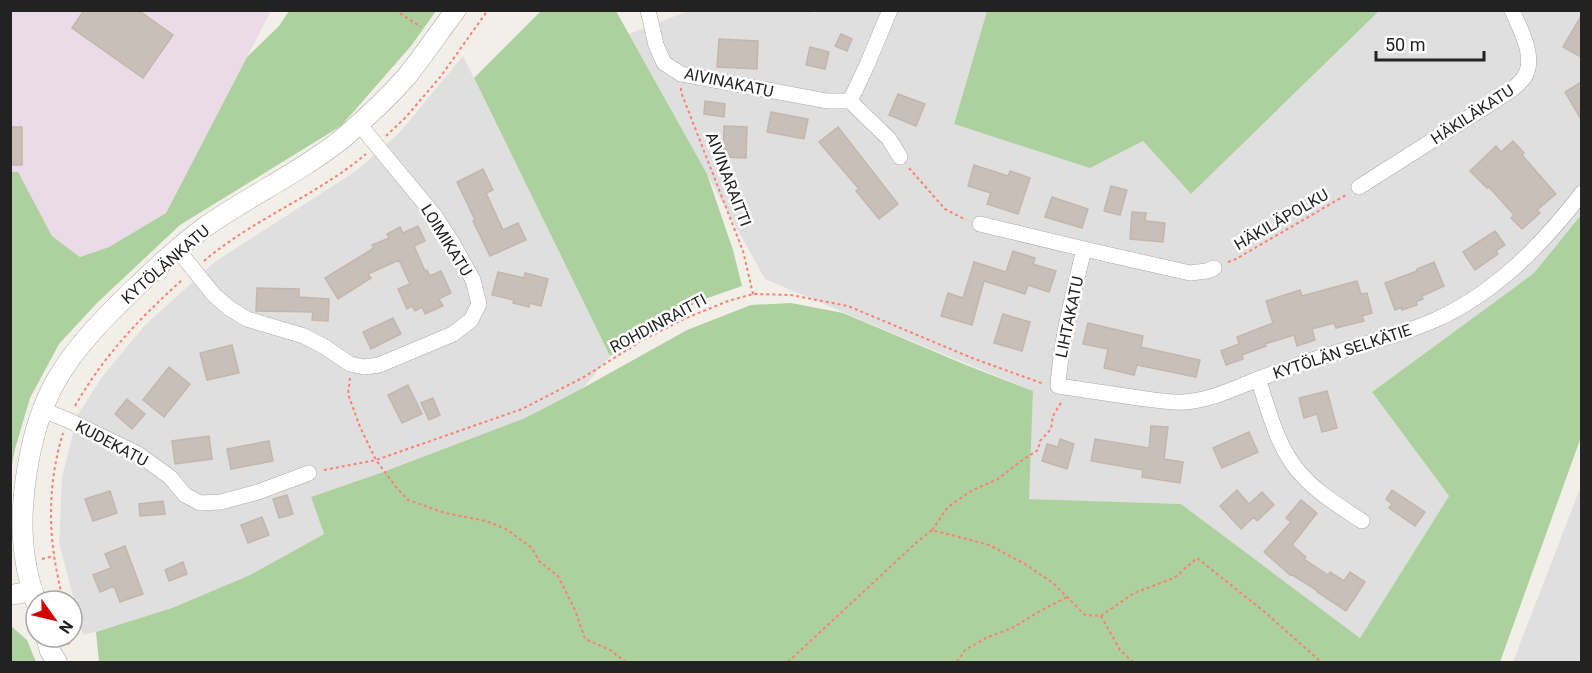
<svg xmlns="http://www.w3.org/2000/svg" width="1592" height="673" font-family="Roboto,sans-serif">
<rect width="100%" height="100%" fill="#f2efe9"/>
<path fill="#e0dfdf" d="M805,10L816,13L817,10L987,11L954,124L1090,167L1143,141L1191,194L1377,13V11H1581V215L1534,273L1372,392L1449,496L1360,638L1181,504L1028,499L1033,391L885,330L765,279L629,34L688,11Z
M463,56L610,356L583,388L525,418L383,472L311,497L324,534L250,575L172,608L114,627L83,635L59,542L62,478L77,416L102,377L145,325L216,261L356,171L399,133Z
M1581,486V662H1513Z"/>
<path fill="#ebdbe8" d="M11,11H271L166,213L109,247L80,257L52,236L18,173L11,172Z"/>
<path fill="#add19e" d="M289,11H436L411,46L341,126L180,225L97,303L59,344L30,398L15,449L11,470V172H18L52,236L80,257L109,247L166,213L247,57L279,26Z
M541,11H616L707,174L733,250L742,286L702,300L660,321L610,356L474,78Z
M987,11L1377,10V13L1191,194L1143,141L1090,168L954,124Z
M1581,215V437L1500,662H99L96,632L172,608L250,575L324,534L311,497L383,472L525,418L583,388L687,330L751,305L791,303L843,313L966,365L1033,391L1029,499L1181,504L1360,638L1449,496L1372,392L1534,273Z
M10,625L27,640L36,662H11Z"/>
<path fill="#c7bfb8" stroke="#c4b6ab" stroke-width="1.5" d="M84,10H138L173,35L143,78L72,28Z
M1581,16V57L1563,47Z
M841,34L852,39L847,51L835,46Z
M719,39L758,41L757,69L717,67Z
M810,47L829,52L825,69L806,65Z
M1581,82V119L1565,92Z
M898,94L925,104L916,126L889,115Z
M705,101L725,104L724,117L704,114Z
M771,112L808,119L804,139L767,132Z
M724,126L747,127L746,158L723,157Z
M10,127H22V165H10Z
M838,127L898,204L879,219L856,191L859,189L819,142Z
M1513,141L1524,153L1522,155L1556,194L1537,210L1540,213L1522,229L1511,218L1514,215L1489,187L1487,188L1470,171L1496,146L1501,152Z
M974,165L1008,176L1010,171L1030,178L1018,214L987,204L991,193L968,186Z
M483,169L493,190L486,193L503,230L518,223L526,240L490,256L473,221L475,220L457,182Z
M1111,186L1127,190L1120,215L1104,211Z
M1052,197L1088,209L1082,228L1045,217Z
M1132,212L1146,213L1145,221L1165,223L1163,242L1130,239Z
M418,226L425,241L414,246L425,271L427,270L430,276L441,271L451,293L439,299L443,306L425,314L422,307L415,311L412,306L407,309L398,289L410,284L399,260L368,274L371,278L338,299L325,278L374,248L372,245L389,238L387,234L400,227L403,233Z
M1495,231L1505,245L1496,251L1498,254L1475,270L1463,252Z
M1013,251L1035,258L1033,264L1056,271L1049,292L1028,285L1025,294L984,281L972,325L941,316L948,293L963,298L974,262L1006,272Z
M1434,262L1444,286L1422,296L1423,299L1416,302L1417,305L1402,310V307L1395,310L1385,283L1417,271V269Z
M498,272L524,278L525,273L548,279L541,306L530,303L529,307L513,303L514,300L492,295Z
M1357,281L1361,294L1367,293L1372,313L1362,316L1364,321L1336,328L1334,323L1312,329L1315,340L1297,346L1294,335L1265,344L1266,346L1242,355L1243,359L1226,365L1221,351L1239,344L1237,337L1273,323L1266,301L1300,290L1302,296Z
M257,288L299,289V297L329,299L328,321L312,320L313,312L256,311Z
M1003,314L1030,322L1022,351L994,343Z
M393,318L401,334L371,349L363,332Z
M1088,323L1143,336L1141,347L1200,360L1196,377L1137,365L1134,375L1104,368L1108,349L1083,344Z
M232,345L239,373L207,380L200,353Z
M169,367L190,384L164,417L143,400Z
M408,385L422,414L402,423L388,395Z
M1327,391L1337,428L1322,432L1317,414L1304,418L1299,398Z
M433,398L440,415L429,420L421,403Z
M127,399L145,414L132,429L115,414Z
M1151,426L1168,427L1164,459L1183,462L1180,483L1142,477L1143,470L1091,461L1095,439L1149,448Z
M1249,432L1258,452L1222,468L1213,448Z
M209,436L212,459L175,464L172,441Z
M1060,439L1074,444L1067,469L1042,461L1047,444L1058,447Z
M269,441L273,461L231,469L227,449Z
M1237,490L1249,504L1262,492L1274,505L1257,521L1254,517L1241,529L1220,506Z
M1392,490L1425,512L1415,526L1389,508L1392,504L1386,499Z
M110,491L117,513L93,521L85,499Z
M287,495L293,514L279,518L273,499Z
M1301,500L1317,513L1292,545L1306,557L1304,559L1328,575L1330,572L1344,581L1350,572L1365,582L1346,611L1317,592L1318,591L1291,574L1290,575L1264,552L1291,522L1286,518Z
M163,501L165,514L140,516L139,504Z
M262,517L269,535L248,543L241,525Z
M125,546L143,594L120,602L114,586L100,592L93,575L111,568L105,554Z
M183,562L187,574L169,581L165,570Z"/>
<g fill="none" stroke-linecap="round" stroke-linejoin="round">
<g stroke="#a9a9a9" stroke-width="16">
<path id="minor" d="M648,10L656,45L664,63L681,74L827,101H850L889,139L900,157
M850,101L867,65L890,10
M1359,187L1507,93C1514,88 1521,83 1525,76C1536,56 1520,29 1512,10
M980,224L1084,249L1190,273L1207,271L1214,268
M177,249L214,295L229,308L247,319L304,336L325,347L350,364L364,367L379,365L453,334L471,320L479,304L473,280L453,244L435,216L359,124
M1084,249C1073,295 1061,339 1058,386C1085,390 1112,394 1139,398C1154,400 1170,403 1184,402C1211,400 1233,389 1258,379C1272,374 1286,369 1301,364C1345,348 1392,339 1435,320C1495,293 1542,245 1582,193
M1258,379C1269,410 1277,448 1300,473C1317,493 1341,507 1362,521
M43,410L68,420L138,454L170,477L185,495L200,503L221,502L258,492L309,473"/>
</g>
<g stroke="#a9a9a9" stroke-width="21">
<path id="tertiary" d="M10,595L33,591
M36,603C32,590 28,577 26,564C16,509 29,427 57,379C77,345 105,317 133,290C156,268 179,246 205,227C249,196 299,173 342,139C365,119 387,99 407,76C424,55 439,32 456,10
M46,637L50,651L57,662"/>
</g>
<path stroke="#fa8072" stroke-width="2" stroke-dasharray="3 3" stroke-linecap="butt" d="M395,10L421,27
M681,88V92L743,251L753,294
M386,136L406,117L441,76L488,10
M909,168L945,209L966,220
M204,261C253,219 316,196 366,154
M1228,262L1236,259L1346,195
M350,378L348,394L360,427L376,460L396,487L408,500L445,513L486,521L506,529L532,548L539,561L558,576L575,610L585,639L610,650L626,662
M75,406C104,355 140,318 183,279
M324,470L376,460L522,409L584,377L641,341L684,319L728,301L753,294L791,295L848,306L972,358L1044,384
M932,530L948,507L971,491L998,479L1021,461L1038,450L1040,441L1051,429L1053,416L1062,401
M42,559L54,556
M63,601C60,586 56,570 54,555C48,514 51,472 63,433
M1101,616L1120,650L1133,662
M67,644L70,643L71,637
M788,662L917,542L932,530L989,545L1025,564L1053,583L1085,615L1101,616L1134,593L1174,578L1197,558L1266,613L1321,662
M957,662L965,650L986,638L1012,628L1040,611L1067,597"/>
<use href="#minor" stroke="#fff" stroke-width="15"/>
<use href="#tertiary" stroke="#fff" stroke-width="20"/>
</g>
<g text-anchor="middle" stroke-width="5" stroke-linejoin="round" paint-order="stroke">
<g font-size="16" fill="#222" stroke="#fff">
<text transform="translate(729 82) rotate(12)" y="6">AIVINAKATU</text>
<text transform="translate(1472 114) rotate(-33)" y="6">HÄKILÄKATU</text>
<text transform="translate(729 179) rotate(69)" y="6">AIVINARAITTI</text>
<text transform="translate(1281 219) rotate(-30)" y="6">HÄKILÄPOLKU</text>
<text transform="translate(447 240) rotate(58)" y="6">LOIMIKATU</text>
<text transform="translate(165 264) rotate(-41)" y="6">KYTÖLÄNKATU</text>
<text transform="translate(1069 317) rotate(-78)" y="6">LIHTAKATU</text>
<text transform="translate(658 323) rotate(-28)" y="6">ROHDINRAITTI</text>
<text transform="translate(1342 351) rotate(-18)" y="6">KYTÖLÄN SELKÄTIE</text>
<text transform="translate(112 443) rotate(28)" y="6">KUDEKATU</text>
</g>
</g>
<rect width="1592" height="673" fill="none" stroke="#222222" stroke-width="24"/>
<g transform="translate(54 619) rotate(124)"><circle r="28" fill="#ffffff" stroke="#a7a7a7" stroke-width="1.5"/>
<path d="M0-4.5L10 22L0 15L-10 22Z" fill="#d40000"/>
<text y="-9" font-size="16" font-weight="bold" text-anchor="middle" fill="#222222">N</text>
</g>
<path d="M1376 51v9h108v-9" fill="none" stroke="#222222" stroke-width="3"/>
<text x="1385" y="51" font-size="18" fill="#222222" stroke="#ffffff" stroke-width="4.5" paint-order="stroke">50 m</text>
</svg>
